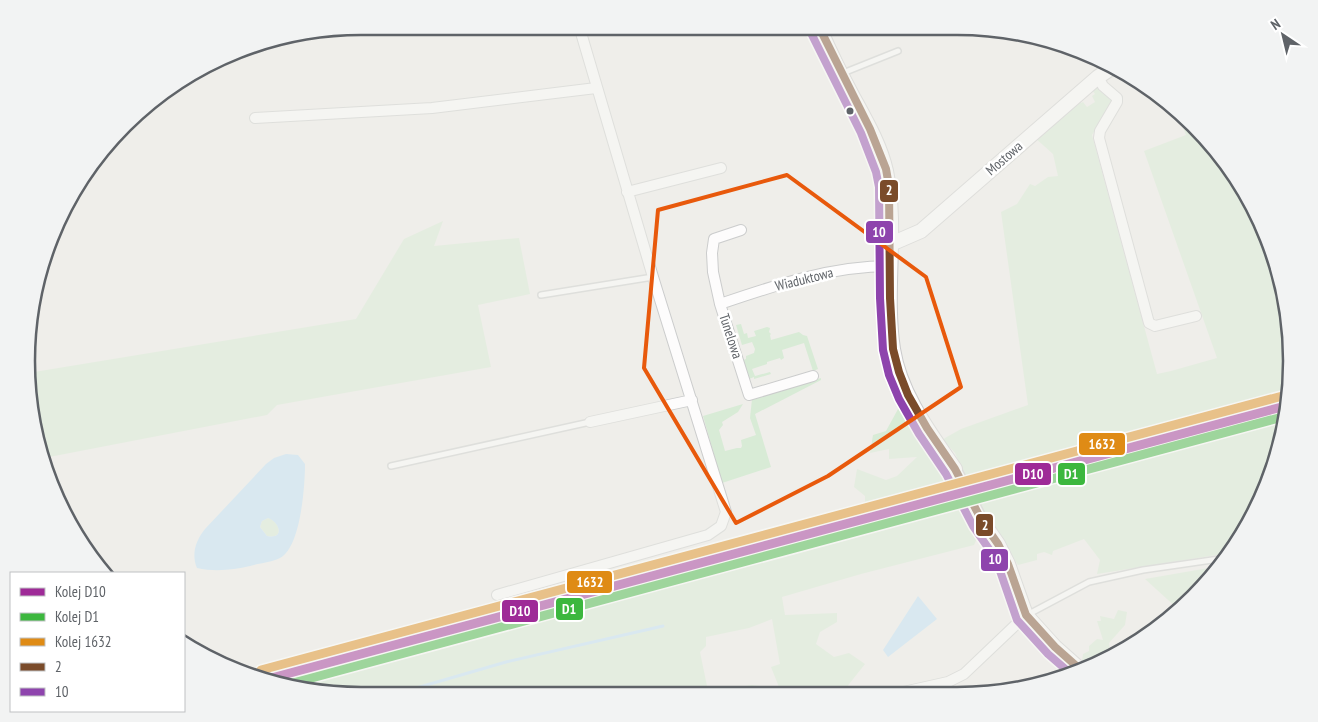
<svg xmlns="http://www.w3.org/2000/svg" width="1318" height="722" font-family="'PT Sans Narrow',sans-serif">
<rect width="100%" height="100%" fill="#efeeea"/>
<path fill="#d8ebd6" d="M1097,86L1100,91L1111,96L1113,101L1092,135L1157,374L1171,371L1217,358L1144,151L1186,135L1175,107L1222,157L1257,213L1280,274L1291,339L1289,402L865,514V496L854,487L857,469L886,480L897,476L917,457L889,459V449L870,453L873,435L886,431L903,400L961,467L955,453L943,440L945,438L961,429L1028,405L1001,212L1017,204L1030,184L1035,186L1048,177L1058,176L1053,154L1034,137L1079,100L1081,103L1083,102L1087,107L1095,102L1092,96L1095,94L1092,90Z
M443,221L434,246L519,238L530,294L478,305L491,367L277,405L267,415L44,458L27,383L28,373L356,319L404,239Z
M741,324L744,334L747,333L748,338L756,336L754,331L767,327L770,328L769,332L771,334L770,335L771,340L799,332L803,335L807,336L818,369L813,371L804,343L782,350L784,358L781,360L780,358L767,362V364L752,369L755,376L770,372L771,374L754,379V377L749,379L743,360L746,359V356L754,353L755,349L752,342L742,345L736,325Z
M821,378V380L755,414L771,467L722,483L703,416L743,404L738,412L722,422L723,425L719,430L725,451L737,448H741L742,446L741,440L756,435L750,418L752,399Z
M1286,418L1274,468L1247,528L1229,553L1097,574L1100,560L1084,539L1053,551L1052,555L1044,552L1037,554V560L1018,565L987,519L977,523L979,534L974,545L861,574L782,597L785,615L837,613V622L820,632L816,644L834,657L849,653L865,664L842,693H826L779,687L771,667L780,664L772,619L749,628L706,637V646L700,652L707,686L713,691L752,685L759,686L755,690L737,694L339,695L287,686L619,596L650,590L839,541L847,537L922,519L956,507L1128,459Z
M268,518C280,521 285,540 267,536L260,527L262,521Z
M1220,566L1208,582L1178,609L1145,579Z
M1118,610L1127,612L1125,625L1109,643L1110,651H1117L1111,656L1099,663L1094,659L1087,666L1082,662L1083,654L1089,651V646L1097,639L1103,640L1097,621H1101L1100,616L1114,619Z"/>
<path fill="#bfe0f9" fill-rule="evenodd" d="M286,454L298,455L305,464C305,485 301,547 280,558C272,562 260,563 250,566C233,570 215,572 197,568C191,554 196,540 205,529L266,464L274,458ZM268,518C280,522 285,540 267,536L260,527L262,521Z
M918,596L937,619L888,657L883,650Z"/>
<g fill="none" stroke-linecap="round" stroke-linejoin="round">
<path stroke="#bfe0f9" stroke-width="3" d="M392,695L506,662L663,626"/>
<path stroke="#cbcbca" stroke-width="14" stroke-dasharray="14 7" stroke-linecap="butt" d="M955,469L982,521"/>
<g stroke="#cbcccc" stroke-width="8">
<path id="lane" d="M843,73L898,51
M541,295L653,277
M391,466L590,422
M1027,615L1089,582L1143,570L1226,558"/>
</g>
<g stroke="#cbcccc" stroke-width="12">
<path id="street" d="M1098,77L1103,86L1117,98V102L1100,131L1099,138L1149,323L1155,326L1196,316
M255,118L432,108L596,88
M627,192L721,168
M741,230L714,239L712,253L713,272L720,304L749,395L813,376
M720,304C776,285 831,266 890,266
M590,422L692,400
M497,595L708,535L721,526L726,512L653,277L579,26
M899,693L948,682L964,674L1026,615"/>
</g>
<g stroke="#cacacb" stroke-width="16">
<path id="secondary" d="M819,27C829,50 840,73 852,95C865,119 880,144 886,171C898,229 884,290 893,349C900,394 930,433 955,469
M891,244L921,231L1098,77L1113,67
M982,521L998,544L1008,564L1026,615L1055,647L1082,671"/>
</g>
<use href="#lane" stroke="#fdfcfc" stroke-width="5"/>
<use href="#street" stroke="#fdfcfc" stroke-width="10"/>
<use href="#secondary" stroke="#fdfcfc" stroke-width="14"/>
<g stroke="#fff" stroke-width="11">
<path id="bus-1" d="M819,27L870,129L886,169L889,186L890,298L893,349L899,372L908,395L927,428L955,469L982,521L998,544L1008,564L1026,615L1055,647L1082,671"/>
</g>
<g stroke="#fff" stroke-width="11">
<path id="bus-2" d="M810,31L861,133L876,172L879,187L880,298L883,350L889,375L899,399L919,434L946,474L973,526L989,549L999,568L1017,620L1048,654L1071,674"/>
</g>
<use href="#bus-1" stroke="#7a4b2a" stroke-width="8"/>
<use href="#bus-2" stroke="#8e44ad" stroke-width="8"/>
<g stroke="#fff" stroke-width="12">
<path id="rail-1" d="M264,680L1289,405"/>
</g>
<g stroke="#fff" stroke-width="12">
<path id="rail-2" d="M282,686L1286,416"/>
</g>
<g stroke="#fff" stroke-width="12">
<path id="rail-3" d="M261,670L1286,395"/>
</g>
<use href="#rail-1" stroke="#9e2a97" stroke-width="9"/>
<use href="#rail-2" stroke="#3cb73e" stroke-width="9"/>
<use href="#rail-3" stroke="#df8b15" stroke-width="9"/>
</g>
<path d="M0 0H1318V722H0ZM787,175L926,277L961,387L828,476L736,523L644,368L658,210Z" fill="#efeeea" fill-opacity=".55" fill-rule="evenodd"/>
<path fill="none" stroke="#e8590c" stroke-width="4" stroke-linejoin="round" d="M787,175L926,277L961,387L828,476L736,523L644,368L658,210Z"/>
<circle fill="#5f6368" stroke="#fff" stroke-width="2" cx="850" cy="111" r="4.5"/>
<g text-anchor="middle" stroke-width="5" stroke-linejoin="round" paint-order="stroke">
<g font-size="14" fill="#5f6368" stroke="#fff">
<text transform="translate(1004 158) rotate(-41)" y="5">Mostowa</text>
<text transform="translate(804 279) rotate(-14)" y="5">Wiaduktowa</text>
<text transform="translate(731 336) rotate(72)" y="5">Tunelowa</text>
</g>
</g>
<path d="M0 0H1318V722H0ZM361 35H957A326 326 0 0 1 1283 361V361A326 326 0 0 1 957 687H361A326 326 0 0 1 35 361V361A326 326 0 0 1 361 35Z" fill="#f2f3f3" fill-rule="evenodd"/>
<path fill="none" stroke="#5f6368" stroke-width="2.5" d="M361 35H957A326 326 0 0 1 1283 361V361A326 326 0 0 1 957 687H361A326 326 0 0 1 35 361V361A326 326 0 0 1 361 35Z"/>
<g stroke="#fff" stroke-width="2">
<rect x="879" y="179" width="20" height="24" rx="5" fill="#7a4b2a"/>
<rect x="865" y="220" width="29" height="24" rx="5" fill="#8e44ad"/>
<rect x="1078" y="432" width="48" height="24" rx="5" fill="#df8b15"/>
<rect x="1014" y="462" width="38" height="24" rx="5" fill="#9e2a97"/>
<rect x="1057" y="462" width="29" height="24" rx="5" fill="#3cb73e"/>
<rect x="975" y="513" width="19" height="24" rx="5" fill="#7a4b2a"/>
<rect x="980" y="548" width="29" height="24" rx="5" fill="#8e44ad"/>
<rect x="566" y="570" width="47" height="24" rx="5" fill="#df8b15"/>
<rect x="555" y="597" width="29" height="24" rx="5" fill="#3cb73e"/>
<rect x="501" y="599" width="38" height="24" rx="5" fill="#9e2a97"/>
</g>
<g font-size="14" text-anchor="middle" font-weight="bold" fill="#fff">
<text x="889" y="195">2</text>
<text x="879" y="237">10</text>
<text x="1102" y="449">1632</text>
<text x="1033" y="479">D10</text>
<text x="1071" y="479">D1</text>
<text x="985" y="530">2</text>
<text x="995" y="564">10</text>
<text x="590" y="587">1632</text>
<text x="569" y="614">D1</text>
<text x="520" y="616">D10</text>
</g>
<rect x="10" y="572" width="175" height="140" fill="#ffffff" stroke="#bfc1c3"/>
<rect x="20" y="588" width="25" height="8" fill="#9e2a97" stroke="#bfc1c3"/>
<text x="55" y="597" font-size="15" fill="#5f6368">Kolej D10</text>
<rect x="20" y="613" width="25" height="8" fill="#3cb73e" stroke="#bfc1c3"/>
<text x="55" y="622" font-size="15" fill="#5f6368">Kolej D1</text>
<rect x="20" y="638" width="25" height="8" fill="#df8b15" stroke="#bfc1c3"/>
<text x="55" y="647" font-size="15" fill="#5f6368">Kolej 1632</text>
<rect x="20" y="663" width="25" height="8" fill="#7a4b2a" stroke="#bfc1c3"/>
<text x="55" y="672" font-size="15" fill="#5f6368">2</text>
<rect x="20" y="688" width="25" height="8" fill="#8e44ad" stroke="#bfc1c3"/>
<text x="55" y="697" font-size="15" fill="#5f6368">10</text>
<g transform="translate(1283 35) rotate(325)" stroke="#ffffff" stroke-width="4" paint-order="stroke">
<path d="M0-4L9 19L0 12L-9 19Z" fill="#5f6368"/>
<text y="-8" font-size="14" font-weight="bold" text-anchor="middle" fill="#5f6368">N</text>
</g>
</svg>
